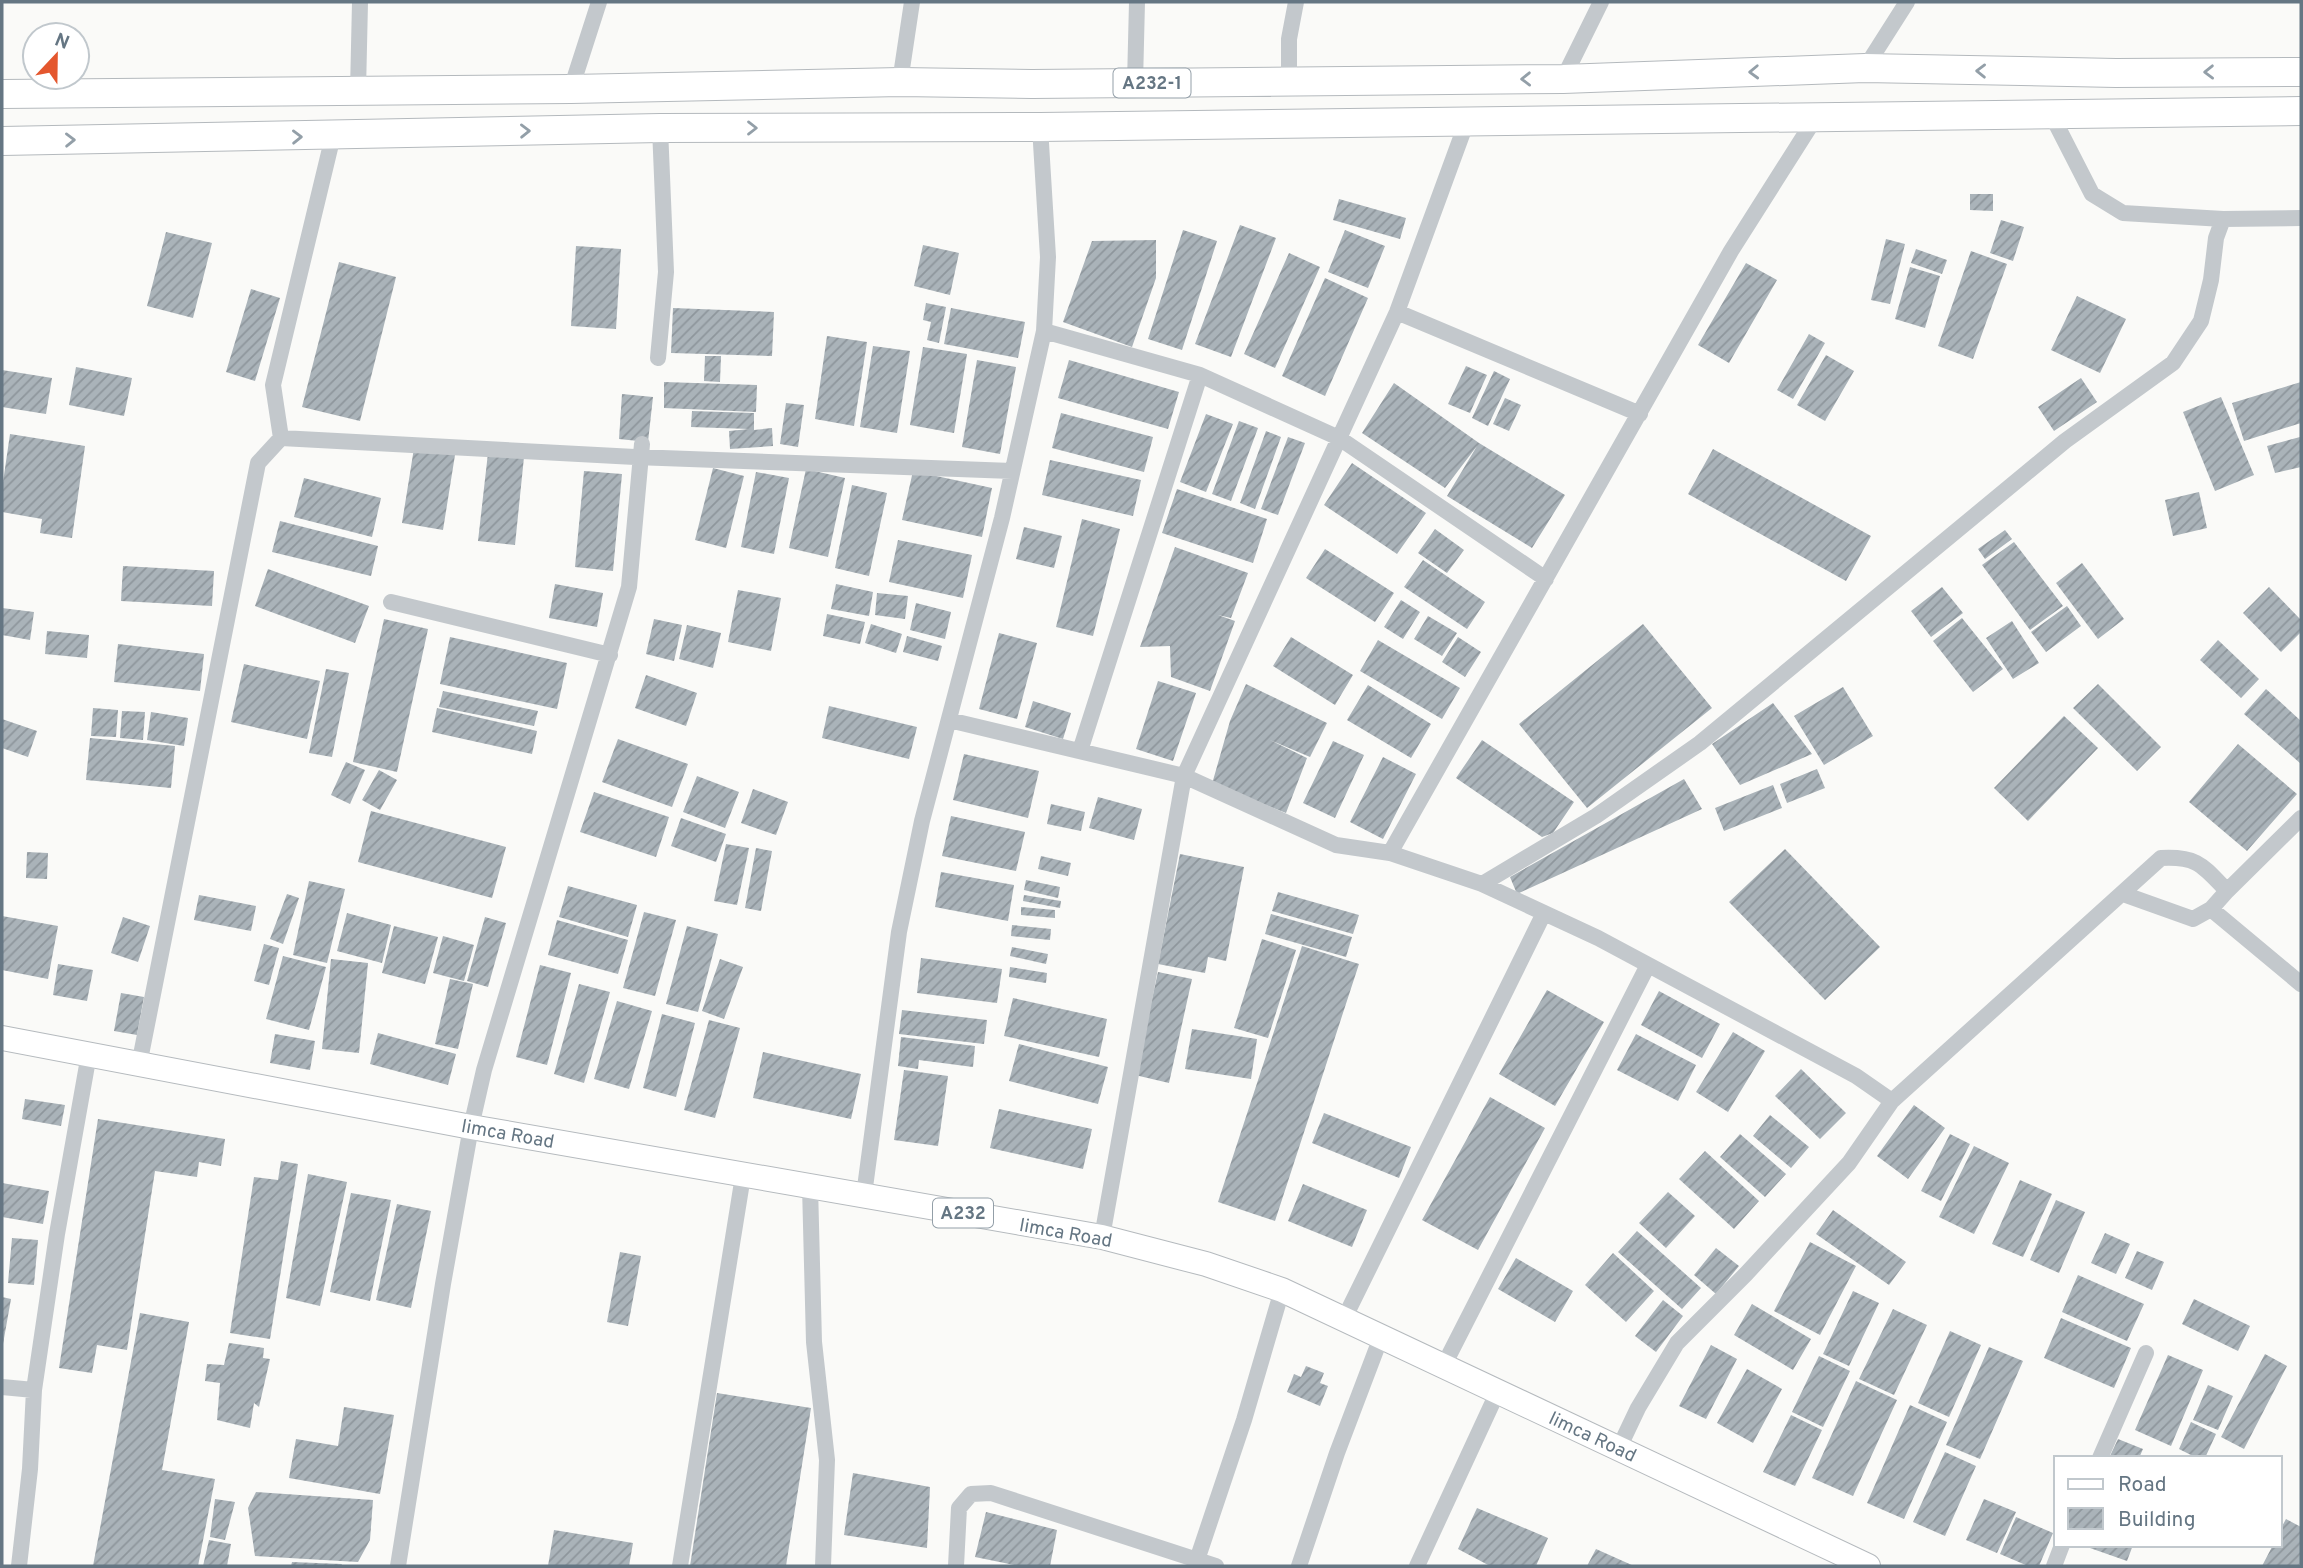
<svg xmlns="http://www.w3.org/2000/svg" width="2303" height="1568" font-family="Overpass,sans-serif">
<defs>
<pattern id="building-hatch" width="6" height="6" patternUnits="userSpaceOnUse" patternTransform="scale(1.75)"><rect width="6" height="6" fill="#aab3b9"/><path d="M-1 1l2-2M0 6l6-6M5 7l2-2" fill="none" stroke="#8e969c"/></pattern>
</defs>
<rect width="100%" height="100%" fill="#fafaf8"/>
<path fill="url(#building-hatch)" d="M1970,194H1993V211L1970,210Z
M1339,199L1406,218L1400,239L1333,220Z
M2001,220L2024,227L2013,261L1990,253Z
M1240,225L1276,238L1231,357L1195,344Z
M1183,230L1217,241L1182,350L1148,339Z
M1345,230L1385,246L1368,288L1328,272Z
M166,232L212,243L193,318L147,306Z
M1886,239L1905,244L1890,304L1871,300Z
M1156,240V278L1132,347L1063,322L1092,241Z
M923,245L959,253L950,295L914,286Z
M576,246L621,249L616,329L571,326Z
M1916,249L1947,260L1942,274L1911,263Z
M1971,251L2007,264L1973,359L1938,346Z
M1289,253L1320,267L1275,368L1244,354Z
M339,262L396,277L360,421L302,407Z
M1746,263L1777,280L1729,363L1698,345Z
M1910,267L1940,276L1925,328L1895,319Z
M1325,278L1368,298L1325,396L1282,376Z
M251,289L280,298L255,381L226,372Z
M2077,296L2126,319L2100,373L2051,350Z
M926,303L946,307L939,343L927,340L931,322L923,320Z
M673,308L774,312L772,356L671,353Z
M951,308L1025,322L1018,358L944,344Z
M1809,334L1825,343L1793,399L1777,390Z
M827,336L867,342L854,426L815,419Z
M873,346L910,351L897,433L860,427Z
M923,347L967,354L954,433L910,425Z
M1826,355L1854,371L1825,421L1797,405Z
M705,356H721L720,382L704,381Z
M977,360L1016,367L1000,454L962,447Z
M1069,360L1179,392L1168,429L1058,398Z
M1466,366L1487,375L1470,413L1448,404Z
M76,367L132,378L124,416L69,405Z
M2,370L52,378L46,414L2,407Z
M1494,371L1510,379L1488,426L1472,418Z
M2081,378L2097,402L2054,431L2038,407Z
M664,382L757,385L756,412L664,408Z
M2301,382V423L2244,441L2232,403Z
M1394,383L1479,443L1565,495L1532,548L1447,496L1477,446L1445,488L1362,433Z
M622,394L653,397L648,442L619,439Z
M2221,397L2254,475L2215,491L2183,412Z
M1505,398L1521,405L1509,431L1493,424Z
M786,403L804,405L798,447L780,444Z
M692,411L754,413V430L772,428L773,446L730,449L729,431L749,429L691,427Z
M1061,413L1153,437L1144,472L1052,448Z
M1206,414L1233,424L1206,492L1180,482Z
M1239,421L1258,428L1231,501L1212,494Z
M1266,431L1281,437L1255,509L1240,503Z
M10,434L85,446L72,538L40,533L42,519L2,512V489Z
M1288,437L1305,443L1278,515L1261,509Z
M2300,437L2301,467L2275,473L2267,446Z
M414,448L455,455L443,530L402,523Z
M1713,449L1871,536L1846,581L1688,494Z
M488,453L524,457L515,545L478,541Z
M1050,460L1141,480L1133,516L1042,495Z
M1352,463L1426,513L1397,554L1324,505Z
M713,468L744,476L726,548L695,540Z
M806,469L845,478L828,557L789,548Z
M584,471L622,474L613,571L575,567Z
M913,471L992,488L982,537L902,520Z
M756,472L789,478L774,554L741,547Z
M304,478L381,498L372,537L294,517Z
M852,485L887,493L869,576L835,568Z
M1177,489L1267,519L1253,563L1162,533Z
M2199,492L2207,528L2173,536L2165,500Z
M1082,519L1120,529L1093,636L1056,627Z
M280,521L378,546L371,576L272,552Z
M1024,527L1062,536L1054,568L1016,559Z
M1435,529L1464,550L1447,573L1418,553Z
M2005,530L2012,539L1985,559L1978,549Z
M898,540L972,555L963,598L889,582Z
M2014,542L2063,606L2030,630L1982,565Z
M1175,547L1248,573L1231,618L1218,615L1235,621L1210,691L1171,677L1170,646L1140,647Z
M1325,549L1394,593L1375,622L1306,578Z
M1423,560L1485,602L1467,629L1404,587Z
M2082,563L2124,619L2098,639L2056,583Z
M123,566L214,571L212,606L121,601Z
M268,569L369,606L355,643L255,606Z
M555,584L603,593L597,627L549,618Z
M836,584L873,592L869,616L831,609Z
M1942,587L1963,613L1931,637L1911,611Z
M2269,587L2301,620V632L2281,652L2243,613Z
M738,590L781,598L771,651L728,642Z
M877,593L908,596L905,619L875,615Z
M1401,600L1420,612L1403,639L1384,627Z
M916,603L951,612L945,639L910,630Z
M2067,606L2081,626L2046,652L2031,632Z
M2,608L34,612L30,640L2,635Z
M827,614L865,622L860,644L823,636Z
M1428,616L1457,633L1442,656L1414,639Z
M1962,618L2003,669L1973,692L1933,641Z
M384,619L428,629L397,772L353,762Z
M654,619L682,625L674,661L646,654Z
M2012,621L2039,663L2013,679L1986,638Z
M871,624L902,634L896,653L865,643Z
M1643,624L1712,708L1587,808L1519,724Z
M687,625L721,633L713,668L679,659Z
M47,631L89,635L87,658L45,654Z
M999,633L1037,643L1017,719L979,709Z
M907,636L942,646L938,661L903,652Z
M450,637L567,663L557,709L440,684Z
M1291,637L1353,675L1335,705L1273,666Z
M1458,637L1481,652L1465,677L1442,662Z
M1378,640L1460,688L1442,719L1360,671Z
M2218,640L2259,679L2241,698L2200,660Z
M118,644L204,654L200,691L114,682Z
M244,664L320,681L307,739L231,722Z
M326,669L349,673L332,757L309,753Z
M646,675L697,693L686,726L635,708Z
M1158,681L1196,693L1173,761L1136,749Z
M1246,684L1327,723L1310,757L1270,740L1307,758L1286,813L1212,784L1230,721Z
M2098,684L2161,747L2137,771L2073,708Z
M1368,685L1431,724L1411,758L1347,720Z
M1843,687L1873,736L1824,765L1794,716Z
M2266,689L2301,721V764L2244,714Z
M443,691L538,711L534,726L439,707Z
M1033,701L1071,713L1063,739L1025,727Z
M1773,703L1812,754L1740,785L1712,744Z
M829,706L917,727L909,759L822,738Z
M93,708L118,710L116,737L91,736Z
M437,708L537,731L532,754L432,732Z
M122,711L145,712L143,740L120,738Z
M151,712L188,718L184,746L147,740Z
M2064,716L2098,748L2028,821L1994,788Z
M2,719L37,731L28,757L2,748Z
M90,738L175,746L171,788L86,780Z
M618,739L688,764L672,807L602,782Z
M1482,740L1574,802L1553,833L1542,837L1456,778Z
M1333,741L1364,755L1335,818L1303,803Z
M2238,744L2297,794L2247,851L2189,802Z
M964,754L1039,771L1028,818L953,800Z
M1383,757L1416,774L1383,839L1350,822Z
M346,762L365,770L350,804L331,795Z
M1817,769L1825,788L1787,803L1780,784Z
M379,770L397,780L380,810L362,800Z
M697,776L739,792L725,828L683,812Z
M1684,779L1702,809L1517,894L1510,877Z
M1773,785L1782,808L1724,831L1715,808Z
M753,789L788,802L776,835L741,823Z
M594,792L669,817L656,857L580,832Z
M1098,797L1142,809L1134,840L1089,828Z
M1051,804L1085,812L1081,831L1047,824Z
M371,811L506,847L492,898L358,862Z
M951,816L1025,832L1016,871L942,856Z
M681,818L726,834L716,862L671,846Z
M726,844L749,848L737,905L714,901Z
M756,848L772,851L761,911L745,908Z
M1785,849L1880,947L1825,1000L1729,902Z
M27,852L48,853L47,879L26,878Z
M1180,854L1244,867L1226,961L1208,957L1205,973L1158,964Z
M1041,856L1071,863L1068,876L1038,869Z
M941,872L1014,885L1008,921L935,907Z
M1026,880L1060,887L1058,898L1024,890Z
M309,881L345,889L327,963L293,955Z
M568,886L637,905L628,937L559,917Z
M1278,892L1359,915L1353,934L1272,911Z
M287,894L299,898L283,944L270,939Z
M199,895L256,906L251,931L194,920Z
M1024,895L1061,901L1060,908L1023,901Z
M1021,907L1055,910V918L1021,915Z
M644,912L676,920L655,996L623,988Z
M347,913L391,925L382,963L337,951Z
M1271,914L1352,937L1346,957L1265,934Z
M2,916L58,926L48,979L2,970Z
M123,917L150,926L138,962L111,953Z
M485,917L506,923L488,987L467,981Z
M557,920L628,940L618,974L548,955Z
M1012,925L1051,929L1050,940L1011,936Z
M394,926L438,937L425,984L382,973Z
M687,926L718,934L698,1012L666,1004Z
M443,936L474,945L464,981L433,973Z
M1262,939L1296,950L1268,1038L1234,1028Z
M264,944L279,948L269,985L254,981Z
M1302,946L1359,964L1275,1221L1218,1202Z
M1012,947L1048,954L1046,964L1010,956Z
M283,956L326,967L309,1030L266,1019Z
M921,958L1002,969L997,1003L917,993Z
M331,959L368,963L359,1053L322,1049Z
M720,959L743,967L724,1019L702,1011Z
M58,964L93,970L87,1001L53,995Z
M540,965L571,973L547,1065L516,1057Z
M1010,967L1047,973L1046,983L1009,977Z
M1158,972L1192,979L1169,1083L1135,1075Z
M450,979L473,984L458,1049L435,1044Z
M579,984L610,992L584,1083L554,1074Z
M1547,990L1604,1022L1555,1106L1499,1074Z
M1659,991L1720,1024L1702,1058L1641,1025Z
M121,993L144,997L137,1035L114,1031Z
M1013,998L1107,1019L1099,1057L1004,1036Z
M617,1001L652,1011L629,1089L594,1079Z
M902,1010L987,1020L984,1044L899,1034Z
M662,1014L695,1023L676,1097L643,1088Z
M709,1020L740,1028L715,1118L684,1110Z
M1192,1029L1257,1039L1251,1079L1185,1069Z
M1733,1032L1765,1051L1728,1112L1696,1092Z
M378,1033L456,1054L448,1085L370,1064Z
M275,1034L315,1041L310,1070L270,1063Z
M1636,1034L1696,1065L1678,1101L1617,1070Z
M901,1037L975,1046L973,1067L919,1060L918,1069L898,1066Z
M1019,1044L1108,1067L1098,1104L1009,1081Z
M763,1052L861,1074L851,1119L753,1098Z
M1801,1069L1846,1113L1820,1139L1775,1096Z
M904,1070L948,1076L938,1146L894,1140Z
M1490,1097L1545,1128L1478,1250L1422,1220Z
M25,1099L65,1105L61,1126L22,1119Z
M1914,1105L1945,1128L1908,1179L1877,1156Z
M999,1109L1092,1129L1083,1169L990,1148Z
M1324,1113L1411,1147L1399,1178L1312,1143Z
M1770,1115L1809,1147L1791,1168L1753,1136Z
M98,1119L225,1139L221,1166L199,1162L197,1177L155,1171L127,1350L97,1345L92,1373L59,1368Z
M1740,1134L1786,1174L1765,1197L1720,1157Z
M1950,1134L1970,1144L1941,1201L1921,1191Z
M1974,1146L2009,1163L1974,1234L1939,1217Z
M1705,1151L1759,1201L1734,1229L1679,1179Z
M281,1161L298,1164L270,1339L230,1333L254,1177L278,1180Z
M308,1174L347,1182L320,1306L286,1298Z
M2020,1180L2052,1194L2023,1257L1992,1244Z
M2,1183L49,1191L43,1224L2,1217Z
M1303,1184L1367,1210L1352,1247L1288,1221Z
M1668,1192L1695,1216L1666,1248L1639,1223Z
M351,1193L391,1200L370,1301L330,1292Z
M2056,1200L2085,1212L2059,1273L2030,1260Z
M397,1204L431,1211L411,1308L376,1300Z
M1833,1210L1906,1262L1889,1285L1816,1234Z
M1637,1231L1701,1288L1682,1309L1618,1252Z
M2105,1233L2130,1244L2116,1274L2091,1263Z
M12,1238L38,1240L34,1285L8,1283Z
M1810,1242L1856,1266L1820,1335L1774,1311Z
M1716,1248L1739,1266L1716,1294L1694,1275Z
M2137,1251L2164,1262L2152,1290L2125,1278Z
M620,1252L641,1256L628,1326L607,1322Z
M1613,1253L1654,1291L1626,1322L1585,1285Z
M1516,1258L1573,1291L1555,1322L1498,1289Z
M2078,1275L2144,1304L2127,1341L2062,1312Z
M1853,1291L1879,1303L1849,1366L1823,1354Z
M2,1297L11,1299L3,1344H2Z
M2194,1299L2250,1326L2238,1351L2182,1324Z
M1663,1300L1683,1316L1656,1352L1635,1336Z
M1752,1304L1811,1339L1793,1370L1734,1335Z
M1893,1309L1927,1325L1894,1395L1859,1379Z
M140,1313L189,1322L162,1470L215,1479L198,1566H93Z
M2061,1318L2131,1348L2114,1388L2044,1358Z
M1950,1331L1981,1345L1949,1417L1918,1403Z
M229,1343L264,1348L263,1358L270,1359L259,1407L254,1403L250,1428L217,1420L220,1383L205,1381L207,1364L224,1365Z
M1711,1345L1737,1359L1706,1419L1679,1406Z
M1989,1347L2023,1361L1980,1459L1946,1445Z
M2265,1354L2287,1366L2244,1449L2221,1437Z
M2168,1355L2203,1370L2171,1446L2135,1430Z
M1819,1356L1850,1371L1823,1427L1792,1412Z
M1306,1366L1324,1373L1320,1383L1328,1386L1320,1406L1287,1392L1294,1374L1301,1377Z
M1747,1369L1782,1389L1753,1443L1717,1423Z
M1856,1381L1897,1400L1853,1496L1812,1478Z
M2208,1385L2233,1396L2218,1430L2193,1420Z
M717,1393L811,1408L786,1566H690Z
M1910,1405L1947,1422L1904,1519L1867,1503Z
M344,1407L394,1415L380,1494L289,1478L296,1439L338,1446Z
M1791,1415L1822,1430L1795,1486L1763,1472Z
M2191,1422L2216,1434L2205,1458H2197L2179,1449Z
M2118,1439L2143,1449L2139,1458H2109Z
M1945,1452L1976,1466L1945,1536L1913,1522Z
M853,1473L930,1487L927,1548L844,1535Z
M256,1492L373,1500L370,1540L358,1562L255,1556L248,1508Z
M215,1499L235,1502L225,1540L210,1537Z
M1984,1499L2016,1512L1997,1553L1966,1540Z
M1477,1508L1548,1538L1536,1566H1490L1458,1549Z
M986,1512L1057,1530L1050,1566H1019L975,1557Z
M2016,1517L2053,1533L2039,1566H2028L2000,1554Z
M2286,1519L2301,1527V1561L2299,1566H2262L2273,1545H2280V1530Z
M554,1530L633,1543L629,1566H548Z
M209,1540L231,1544L227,1566H203Z
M2091,1545H2133L2127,1561L2090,1548Z
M1596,1549L1634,1566H1587Z
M292,1562L342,1564L341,1566H291Z"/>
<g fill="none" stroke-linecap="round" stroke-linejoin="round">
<g stroke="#b5babe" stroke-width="26">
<path id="primary" d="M2,1038L471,1127L1102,1237L1206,1264L1282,1290L1868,1566"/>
</g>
<g stroke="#b4b9bd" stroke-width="30">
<path id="highway" d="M2,94L571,89L900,82L1032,84L1563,79L1865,68L2116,73L2301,72
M2,141L660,128L1040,127L2301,111"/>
</g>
<path stroke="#c3c8cc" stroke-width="16" d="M1865,68L1907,2
M1563,79L1601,2
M900,82L912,2
M1289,82V39L1296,2
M1135,83L1137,2
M571,89L599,2
M358,91L360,2
M2051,114L2092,194L2123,213L2223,219
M1397,312L1640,414
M1044,331L1200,375L1339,438L1546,579
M658,358L666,272L660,128
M281,438L273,385L333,136
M391,602L610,655
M949,720L1184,776L1336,845L1390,853L1482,884L1598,938L1856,1076L1892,1101
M1080,751L1200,375
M1390,853L1731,251L1816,117
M1482,884L1596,816L1700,743L2065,441L2173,363L2201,321L2211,280L2216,238L2223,219L2301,218
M2227,891L2301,818
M2211,909L2301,984
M139,1065L258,463L281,438L635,457L1012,471
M810,1186L814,1342L827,1460L823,1566
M864,1195L899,932L922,821L1002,518L1044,331L1048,257L1040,127
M1102,1237L1184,776L1397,312L1467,121
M1344,1319L1544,913
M1443,1367L1648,965
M2,1387L34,1390
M1619,1448L1638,1408L1677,1343L1746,1274L1849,1163L1892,1101L2161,858C2198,856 2203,866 2227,891L2211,909L2193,919L2123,894
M2100,1458L2146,1353
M19,1566L30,1469L34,1390L57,1234L89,1054
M398,1566L443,1284L471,1127L484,1070L629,587L642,444
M680,1566L743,1176
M956,1566L959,1508L971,1494L991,1493L1216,1566
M1195,1566L1244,1420L1282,1290
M1299,1566L1337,1453L1381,1337
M1417,1566L1498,1391
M2054,1566L2062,1545"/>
<use href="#primary" stroke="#fff" stroke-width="24"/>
<use href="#highway" stroke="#fff" stroke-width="28"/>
</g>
<defs><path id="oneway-chevron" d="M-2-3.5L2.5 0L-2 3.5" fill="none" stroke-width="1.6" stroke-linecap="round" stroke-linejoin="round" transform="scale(1.75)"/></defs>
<g stroke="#939fa8">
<use href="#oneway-chevron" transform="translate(1981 71) rotate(-179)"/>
<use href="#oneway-chevron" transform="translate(1754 72) rotate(178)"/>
<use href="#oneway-chevron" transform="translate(2209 72) rotate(179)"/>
<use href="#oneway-chevron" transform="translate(1526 79) rotate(179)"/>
<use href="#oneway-chevron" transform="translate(752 128)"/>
<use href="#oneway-chevron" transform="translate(525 131) rotate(-1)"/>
<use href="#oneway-chevron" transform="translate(297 137) rotate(-1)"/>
<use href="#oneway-chevron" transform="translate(70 140) rotate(-1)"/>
</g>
<g text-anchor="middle" stroke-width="7" stroke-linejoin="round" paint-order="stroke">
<g fill="#fff" stroke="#939fa8" stroke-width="2">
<rect x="1113.5" y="68.5" width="77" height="29" rx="5"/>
<rect x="933" y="1198.5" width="60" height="29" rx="5"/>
</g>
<g font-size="18" font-weight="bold" fill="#657683">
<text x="1152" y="89">A232-1</text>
<text x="963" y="1219">A232</text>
</g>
<g font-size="19" fill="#657683" stroke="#fff">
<text transform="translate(508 1133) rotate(10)" y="7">limca Road</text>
<text transform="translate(1066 1232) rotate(10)" y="7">limca Road</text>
<text transform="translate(1593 1436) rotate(25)" y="7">limca Road</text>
</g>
</g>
<rect width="2303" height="1568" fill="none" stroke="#657683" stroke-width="7"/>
<rect x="2054" y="1456" width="228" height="91" fill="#ffffff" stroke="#c1c8cd" stroke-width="2"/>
<rect x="2068" y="1479" width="35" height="10" fill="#ffffff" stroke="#c1c8cd" stroke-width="2"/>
<text x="2118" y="1491" font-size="21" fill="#657683">Road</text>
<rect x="2068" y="1508" width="35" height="21" fill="url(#building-hatch)" stroke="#c1c8cd" stroke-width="2"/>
<text x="2118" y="1526" font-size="21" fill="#657683">Building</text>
<g transform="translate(56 56) rotate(22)"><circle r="33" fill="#ffffff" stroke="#c1c8cd" stroke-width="2"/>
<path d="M0-5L12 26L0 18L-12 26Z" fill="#e4572e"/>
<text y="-10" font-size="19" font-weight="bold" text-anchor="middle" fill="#657683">N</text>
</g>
</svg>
